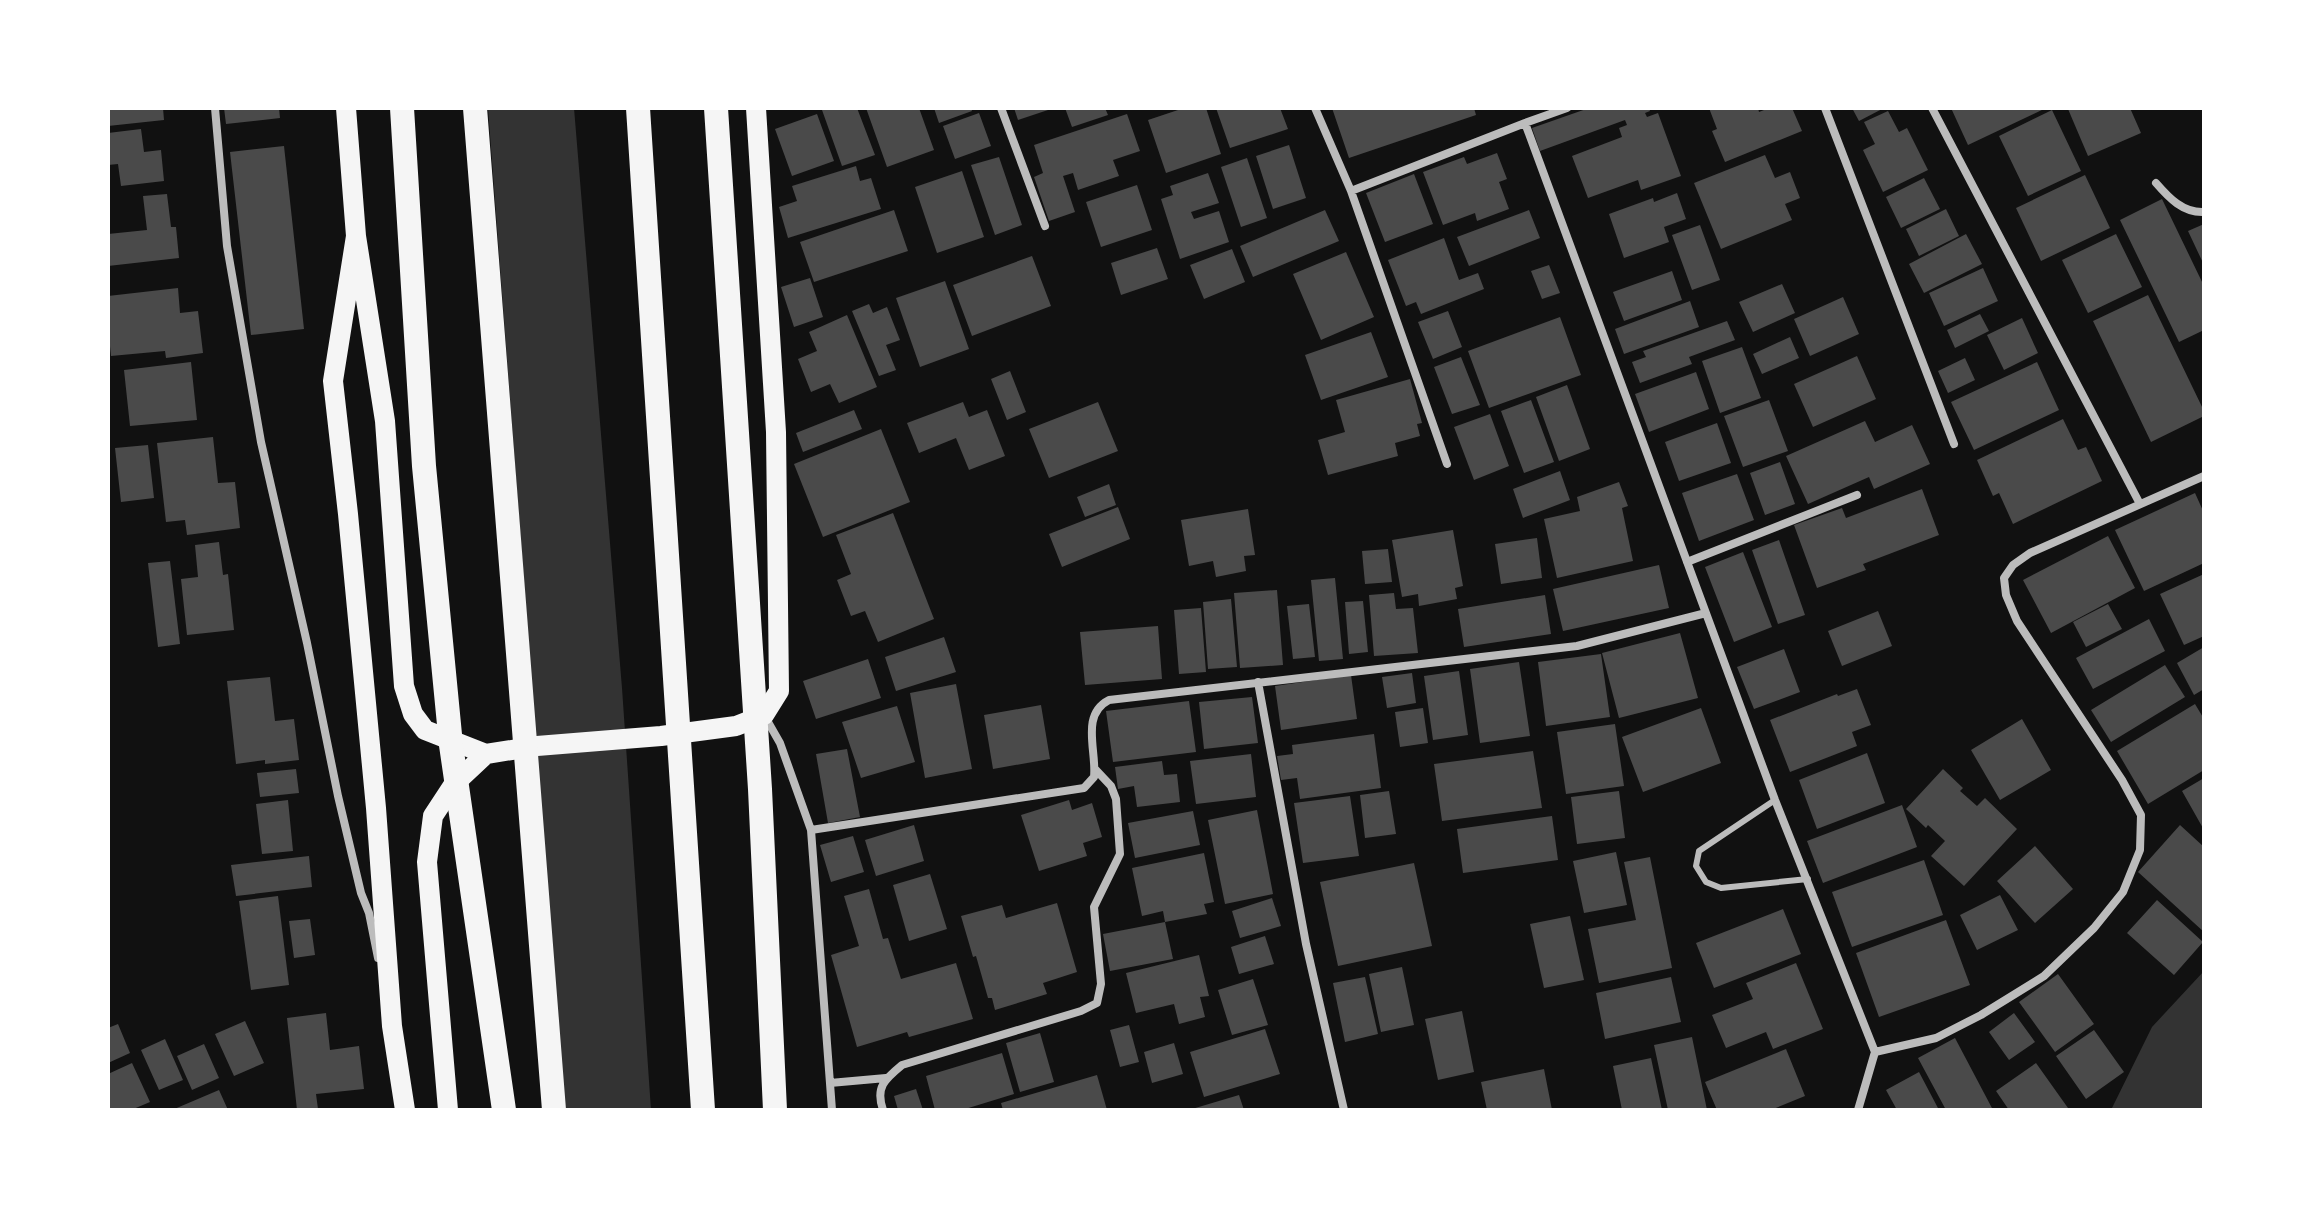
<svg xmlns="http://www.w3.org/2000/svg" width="2312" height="1218" font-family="'Fira Sans',sans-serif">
<rect width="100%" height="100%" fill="#111"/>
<path fill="#333" d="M488,108H574L622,688L651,1110H564Z
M2204,971V1110H2111L2152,1027Z"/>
<path fill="#4a4a4a" d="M108,108H163L164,120L108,126Z
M224,108H279L280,118L226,124Z
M827,108H857L875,155L842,166L822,110Z
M866,108H919L934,150L887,167Z
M934,108H971L972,111L939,123Z
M1014,108H1051V109L1018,120Z
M1065,108H1105L1108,115L1072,127Z
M1184,108H1206L1221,154L1166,173L1148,120Z
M1216,108H1280L1288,129L1230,148Z
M1332,108H1474L1476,115L1349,158Z
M1589,108H1649L1650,111L1645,113L1647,117L1658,113L1681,176L1641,190L1638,180L1588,198L1572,156L1622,137L1619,128L1627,125L1625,120L1540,151L1532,128Z
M1709,108H1758L1759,112L1769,108H1792L1802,131L1725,162L1712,131L1717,129Z
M1852,108H1884L1859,121Z
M1951,108H2046L1968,145Z
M2072,108H2130L2141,133L2088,156L2068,109Z
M2052,110L2081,171L2028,196L1999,136Z
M1888,111L1899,132L1907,128L1928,170L1883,192L1863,150L1875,144L1864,122Z
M979,113L991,146L955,159L943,126Z
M817,114L834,161L792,176L775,129Z
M1127,114L1140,151L1113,160L1119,176L1078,190L1073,173L1063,176L1075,212L1049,221L1034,177L1043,173L1034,145Z
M141,129L144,152L161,150L164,181L121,186L118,164L108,165V133Z
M1289,145L1306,198L1273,209L1256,156Z
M284,146L304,329L251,335L230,152Z
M1497,153L1507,179L1499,182L1509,209L1477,221L1475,213L1443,225L1423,172L1464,157L1467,164Z
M1765,155L1775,178L1790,172L1800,198L1785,204L1792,220L1721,249L1694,183Z
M999,157L1022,225L995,235L971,165Z
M1247,158L1267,218L1241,227L1221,167Z
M856,166L860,181L871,178L881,209L788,238L779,207L797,201L792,186Z
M962,171L984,237L937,253L915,187Z
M1208,173L1219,203L1191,212L1194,219L1219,211L1229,242L1180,259L1161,199L1173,195L1170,186Z
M1414,174L1433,224L1385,242L1366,193Z
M2085,175L2110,228L2041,261L2016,208Z
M1924,178L1940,209L1901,228L1886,197Z
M1137,185L1152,230L1101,247L1086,202Z
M1677,193L1686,219L1664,227L1669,242L1624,258L1609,214L1653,198L1654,202Z
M167,194L171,227H176L179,258L108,266V234L147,230L143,196Z
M2162,199L2204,286V330L2179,342L2120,220Z
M1946,209L1959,236L1919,256L1906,229Z
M894,210L908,251L814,282L800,242Z
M1325,210L1339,241L1253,277L1240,246Z
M1529,210L1540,238L1469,266L1457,237Z
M2204,224V265L2188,231Z
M1700,225L1720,280L1692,290L1672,235Z
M1966,234L1982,264L1924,293L1909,264Z
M2116,234L2142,287L2088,313L2062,260Z
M1444,238L1459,280L1478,273L1484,289L1421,314L1416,302L1406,306L1388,260Z
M1157,248L1168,279L1121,295L1111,263Z
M1232,249L1245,282L1204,299L1190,265Z
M1346,252L1374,317L1321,340L1293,274Z
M1032,256L1051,306L972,336L953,285Z
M1549,265L1560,293L1542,299L1531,271Z
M1983,268L1998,301L1944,326L1929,293Z
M1672,271L1682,300L1624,321L1613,292Z
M810,278L823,317L794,327L781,287Z
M945,281L969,349L920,367L896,298Z
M1782,284L1795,313L1753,332L1739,302Z
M178,288L180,313L198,311L203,353L166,358L165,351L111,356L108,327V296Z
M2148,295L2204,411V416L2151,442L2093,321Z
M1843,297L1859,334L1810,356L1794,319Z
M1690,301L1699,327L1624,354L1615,329Z
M869,304L873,313L887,307L900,340L886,345L896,370L879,376L852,311Z
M1448,311L1462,347L1433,359L1418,322Z
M1980,314L1989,331L1955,348L1947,330Z
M847,315L877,387L839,403L830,384L811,392L798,359L817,351L809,332Z
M1560,317L1581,375L1489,408L1468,351Z
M2022,318L2038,353L2004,370L1987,335Z
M1727,321L1735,340L1689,357L1692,364L1640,383L1632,362L1646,357L1643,351Z
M1371,332L1388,377L1321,400L1305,355Z
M1790,337L1799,358L1762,374L1753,354Z
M1742,347L1761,398L1720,413L1702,361Z
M1857,356L1876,399L1813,427L1794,384Z
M1461,357L1480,405L1452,414L1434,367Z
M1965,358L1975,380L1948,393L1938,371Z
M191,362L197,420L130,426L124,370Z
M2037,362L2059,410L1974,450L1951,402Z
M1010,371L1026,412L1007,420L991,379Z
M1696,372L1709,409L1649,432L1635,394Z
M1410,379L1422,423L1417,424L1420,436L1395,443L1398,456L1328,475L1318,440L1345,432L1336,400Z
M1567,385L1590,449L1559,461L1536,397Z
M1531,400L1554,462L1524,473L1501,411Z
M1769,400L1788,451L1743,467L1724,416Z
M963,402L969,417L987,410L1005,456L969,470L956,438L919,453L907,423Z
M1098,402L1118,451L1049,478L1029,429Z
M854,410L862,429L803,452L796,433Z
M1490,414L1509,466L1474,480L1454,427Z
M2063,419L2078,450L2086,447L2102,481L2013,524L1999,493L1993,496L1977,460Z
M1865,421L1875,442L1912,425L1930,464L1874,489L1869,477L1808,504L1786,456Z
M1717,423L1731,463L1679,481L1665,442Z
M881,429L910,502L823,537L794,464Z
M213,437L218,483L235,482L240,528L187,535L185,520L166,522L157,443Z
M148,445L154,498L121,502L115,448Z
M1780,462L1795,504L1765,515L1750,473Z
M1560,471L1570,500L1523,518L1513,489Z
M1737,474L1754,520L1699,541L1682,493Z
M1619,482L1628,506L1622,508L1633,561L1557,578L1544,519L1580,511L1577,497Z
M1109,484L1116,505L1085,517L1077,497Z
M1922,489L1939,535L1863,564L1866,570L1817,588L1794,525L1842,508L1846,518Z
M2195,493L2204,513V563L2144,591L2115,530Z
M1118,507L1130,539L1062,567L1049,534Z
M1248,509L1255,555L1244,556L1246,571L1216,577L1213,561L1189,566L1181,520Z
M893,513L934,619L878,642L865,611L851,616L837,580L851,574L836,535Z
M1453,530L1463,586L1455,588L1457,599L1419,606L1418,594L1402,597L1392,540Z
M2108,536L2135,588L2051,633L2023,580Z
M1537,538L1542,578L1501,584L1495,544Z
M1779,540L1805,615L1778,624L1752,550Z
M219,542L223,575L228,574L234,630L187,635L181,579L198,577L195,545Z
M1388,549L1392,582L1365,584L1362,551Z
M1743,552L1772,627L1734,642L1705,567Z
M170,561L180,644L158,647L148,563Z
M1659,565L1669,608L1563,631L1553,589Z
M2204,574V636L2184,645L2160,594Z
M1335,578L1343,659L1319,661L1311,580Z
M1277,590L1283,665L1240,668L1234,593Z
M1394,593L1396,609L1413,608L1418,653L1374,656L1369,595Z
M1545,595L1551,634L1464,647L1458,609Z
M1231,599L1237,667L1208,669L1203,602Z
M1363,601L1368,652L1349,654L1345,602Z
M1309,604L1315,657L1293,659L1287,606Z
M2108,604L2122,629L2086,647L2073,622Z
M1201,608L1206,672L1179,674L1174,610Z
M1878,611L1892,646L1842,666L1828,631Z
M2149,619L2165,651L2093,689L2076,658Z
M1158,626L1162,679L1085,685L1080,632Z
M1680,633L1698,698L1619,718L1602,653Z
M944,637L956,672L896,691L885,657Z
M2204,647V689L2194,695L2177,663Z
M1784,649L1800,692L1754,709L1737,667Z
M1601,654L1610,717L1546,726L1538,662Z
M868,659L881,698L816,719L803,681Z
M1519,662L1530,736L1480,743L1470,669Z
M2165,665L2185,697L2111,742L2091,710Z
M1459,671L1468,735L1433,740L1424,676Z
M1412,673L1416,703L1387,708L1382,677Z
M1351,675L1357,719L1281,730L1275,686Z
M270,677L275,721L294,719L299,760L265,764V760L236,764L227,681Z
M956,684L972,769L925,778L910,693Z
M1857,689L1871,725L1852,732L1857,746L1790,772L1770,720L1837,694L1838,696Z
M1252,697L1258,743L1204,749L1199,702Z
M1189,701L1196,752L1113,762L1106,711Z
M2195,704L2204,719V770L2148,804L2117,751Z
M1041,705L1050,759L993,769L984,715Z
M897,706L915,762L861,778L842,722Z
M1423,708L1428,743L1400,747L1395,712Z
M1701,708L1721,763L1643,792L1622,737Z
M2022,719L2051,770L2000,800L1971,750Z
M1615,724L1624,786L1566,794L1557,732Z
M1374,734L1381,788L1300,799L1297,778L1281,780L1277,756L1293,754L1292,745Z
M847,749L860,817L828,823L816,754Z
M1533,751L1542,808L1442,821L1434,764Z
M1867,753L1885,803L1817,829L1799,780Z
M1251,754L1256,797L1196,804L1190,761Z
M1162,761L1164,775L1177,774L1180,802L1137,807L1134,786L1118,789L1115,767Z
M296,769L299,793L260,797L257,773Z
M1943,769L1963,788L1960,791L1977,806L1985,798L2017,829L1964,886L1931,856L1945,841L1928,825L1926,828L1906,809Z
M2204,778V830L2182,791Z
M1389,791L1396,834L1365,838L1360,795Z
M1619,791L1625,838L1577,844L1571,797Z
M1350,796L1359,856L1303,863L1294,803Z
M288,800L293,851L262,854L256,804Z
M1069,800L1072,810L1092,803L1102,837L1083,843L1087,856L1039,871L1021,815Z
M1902,805L1917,847L1823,883L1807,841Z
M1257,810L1273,894L1225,904L1208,820Z
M1193,811L1200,845L1135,858L1128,823Z
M1552,816L1558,860L1463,873L1457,829Z
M914,825L924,861L876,876L865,840Z
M2180,825L2204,847V932L2138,872Z
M853,836L864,872L831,882L820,845Z
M2035,846L2073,889L2035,923L1997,881Z
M1616,852L1627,905L1584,913L1573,861Z
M1204,853L1214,902L1204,904L1207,914L1165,922L1173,959L1110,971L1103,934L1165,922L1163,911L1142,916L1132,868Z
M309,856L312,887L236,896L231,865Z
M1650,857L1672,968L1599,983L1588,929L1636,920L1624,862Z
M1924,860L1943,915L1852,947L1832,892Z
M1414,863L1432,946L1338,966L1320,882Z
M930,874L947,929L909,941L893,885Z
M869,889L883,939L888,938L901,979L956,963L973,1019L909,1037L907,1032L857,1047L831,955L859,946L844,896Z
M2000,895L2018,930L1977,950L1960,915Z
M278,896L289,985L251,990L239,901Z
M1272,898L1281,926L1240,938L1232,911Z
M2157,900L2203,942L2174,975L2127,933Z
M1057,903L1077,972L1043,983L1047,994L995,1010L992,998H988L976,956L973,957L961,916L1002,905L1006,918Z
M1783,909L1801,954L1714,988L1696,943Z
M1570,916L1584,980L1544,988L1530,924Z
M310,919L315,955L294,958L289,921Z
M1946,920L1970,985L1879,1017L1856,953Z
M1265,936L1274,964L1239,974L1231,947Z
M1199,955L1209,996L1200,997L1205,1017L1179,1024L1174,1004L1136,1013L1126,973Z
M1796,963L1823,1029L1773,1049L1766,1032L1726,1048L1712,1015L1753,999L1746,983Z
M1402,967L1414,1025L1381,1032L1369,974Z
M2058,974L2094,1024L2055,1052L2019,1002Z
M1365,977L1378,1034L1345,1042L1333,983Z
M1671,977L1681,1022L1605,1039L1596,993Z
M1253,979L1268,1025L1232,1035L1218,990Z
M1462,1011L1474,1072L1438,1080L1425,1019Z
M326,1013L330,1050L359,1046L364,1089L316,1094L318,1109L297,1110L287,1018Z
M2014,1013L2035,1042L2009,1060L1989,1032Z
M245,1021L264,1063L234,1076L215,1034Z
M118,1024L130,1053L108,1063V1028Z
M1129,1025L1139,1062L1120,1067L1110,1030Z
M1265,1029L1280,1074L1204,1097L1190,1052Z
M2094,1030L2124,1072L2086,1099L2056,1056Z
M1040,1033L1054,1082L1020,1092L1006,1043Z
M1692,1037L1707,1110H1668L1654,1045Z
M1955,1038L1993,1110H1946L1918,1058Z
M165,1039L183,1080L159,1090L141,1050Z
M1174,1043L1183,1074L1152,1083L1144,1052Z
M204,1044L219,1078L192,1090L177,1056Z
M1786,1049L1805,1096L1771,1110H1717L1705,1082Z
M1002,1053L1014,1094L962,1110H935L926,1076Z
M1651,1058L1662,1110H1622L1613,1066Z
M132,1063L150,1102L131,1110H108V1074Z
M2036,1063L2068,1108L2065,1110H2009L1996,1091Z
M1544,1069L1552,1110H1487L1481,1082Z
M1919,1072L1939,1110H1897L1886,1090Z
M1097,1075L1107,1110H1003L1001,1103Z
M916,1089L923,1110H898L894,1096Z
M219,1090L228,1110H172Z
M1239,1095L1244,1110H1192V1109Z"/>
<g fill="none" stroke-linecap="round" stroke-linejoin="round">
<path stroke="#bcbcbc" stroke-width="6" d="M1775,800L1699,851L1696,866L1706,882L1721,888L1808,879"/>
<path stroke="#bcbcbc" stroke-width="8" d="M215,108L227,246L261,442L307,643L338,796L361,893L369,913L378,958
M1001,108L1045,226
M1315,108L1351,191L1525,123L1775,800L1875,1052
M1825,108L1954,444
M1932,108L2140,504
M1525,123L1567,108
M2156,183C2169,198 2183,213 2204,212
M1351,191L1447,464
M1687,562L1857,495
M1258,682L1306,944L1344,1110
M764,715L780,743L811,830L832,1110
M811,830L1084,788L1094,777C1097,751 1080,715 1109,700L1577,646L1706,613
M830,1083L886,1078
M883,1110C875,1087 885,1079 902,1065L1081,1011L1097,1003L1101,984L1094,907L1120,854L1116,799L1111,786L1095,769
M1858,1110L1875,1052L1936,1038L1981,1015L2044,976L2094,928L2123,892L2140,850L2141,815L2122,780L2017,621L2006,595L2004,578L2013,565L2030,553L2204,476"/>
<path stroke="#f5f5f5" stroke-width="20" d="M346,108L356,236L385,421L404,686L413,714L425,730L486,754
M356,236L333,381L348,514L376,808L392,1026L405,1110
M486,754L537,746L661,736L736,726L764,715L779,691L776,432L756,108
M448,1110L427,862L433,816L454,784L486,754"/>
<path stroke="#f5f5f5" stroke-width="24" d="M402,108L424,466L451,745L504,1110
M475,108L554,1110
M638,108L703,1110
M716,108L760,789L775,1110"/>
</g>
<rect width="2312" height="1218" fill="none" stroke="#ffffff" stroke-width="220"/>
</svg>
